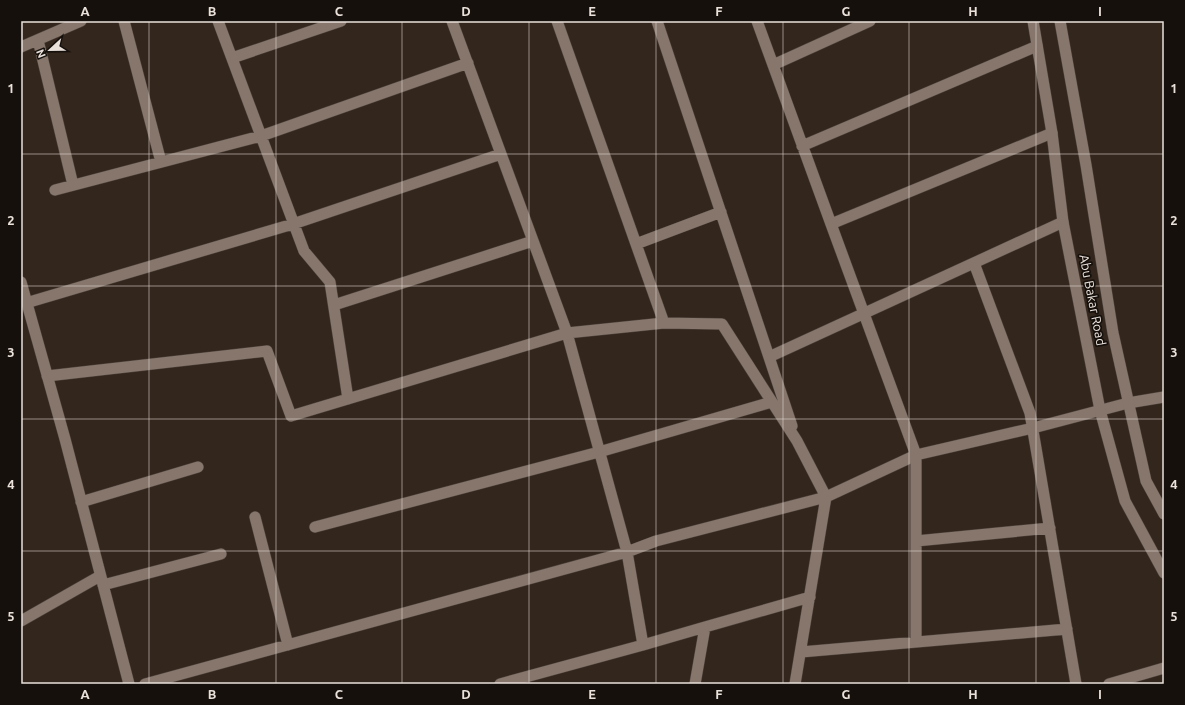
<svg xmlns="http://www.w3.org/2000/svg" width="1185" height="705" font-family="Ubuntu,sans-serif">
<rect width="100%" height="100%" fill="#33261d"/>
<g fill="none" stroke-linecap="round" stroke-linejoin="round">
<g stroke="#4c413a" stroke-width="12">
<path id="minor" d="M124,21L161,162
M218,21L304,251L330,282L348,399
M452,21L567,333L627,552L643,645L705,627L695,684
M557,21L664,323L722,324L797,441L826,497L795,684
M657,21L792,426
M757,21L831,224L916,455V642
M38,40L73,185
M21,47L81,21
M232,58L341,21
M773,65L870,21
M802,146L1037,46
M55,190L261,136L468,63
M831,224L1052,133
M636,244L721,212
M974,263L1030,413L1076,684
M21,282L65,439L129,684
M26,303L293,224L501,154
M334,305L533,241
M769,357L1063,222
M47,376L267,351L291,416L567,333L664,323
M81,502L198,467
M255,517L288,645
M315,527L599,452L772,402
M916,541L1050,528
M103,585L221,554
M21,621L100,576
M705,627L810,597
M801,652L1067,629
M145,684L627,552L656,541L826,497L916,455L1033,428L1128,403L1164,397
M500,684L643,645
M1109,684L1164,668"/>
</g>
<g stroke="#4c413a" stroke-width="12">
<path id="secondary" d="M1033,21L1052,133L1063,222L1100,410L1125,501L1164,573
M1060,21L1086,165L1113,333L1146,481L1164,514"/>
</g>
<use href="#minor" stroke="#86766c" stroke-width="11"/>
<use href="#secondary" stroke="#86766c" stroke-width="11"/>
</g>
<path fill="none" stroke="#eae1db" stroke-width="1" stroke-opacity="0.55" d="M149,21V684M276,21V684M402,21V684M529,21V684M656,21V684M783,21V684M909,21V684M1036,21V684M21,154H1164M21,286H1164M21,419H1164M21,551H1164"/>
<g text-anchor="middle" stroke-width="3.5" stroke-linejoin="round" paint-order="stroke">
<g font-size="13" fill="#eae1db" stroke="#16100c">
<text transform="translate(1093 300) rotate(79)" y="5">Abu Bakar Road</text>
</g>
</g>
<rect width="1185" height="705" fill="none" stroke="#16100c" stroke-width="44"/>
<g transform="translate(50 50) rotate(248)" stroke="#16100c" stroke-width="3" paint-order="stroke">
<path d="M0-3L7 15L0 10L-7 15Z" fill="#eae1db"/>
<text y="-6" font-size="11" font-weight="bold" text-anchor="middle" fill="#eae1db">N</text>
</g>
<rect x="22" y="22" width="1141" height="661" fill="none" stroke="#eae1db" stroke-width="1.5"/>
<g font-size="13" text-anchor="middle" font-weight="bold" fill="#eae1db">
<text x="85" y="16">A</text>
<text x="212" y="16">B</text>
<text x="339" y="16">C</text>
<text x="466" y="16">D</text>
<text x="592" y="16">E</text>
<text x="719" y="16">F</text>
<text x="846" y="16">G</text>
<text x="973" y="16">H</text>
<text x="1100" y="16">I</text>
<text x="11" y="93">1</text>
<text x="1174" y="93">1</text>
<text x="11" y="225">2</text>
<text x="1174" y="225">2</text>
<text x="11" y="357">3</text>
<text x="1174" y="357">3</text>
<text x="11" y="489">4</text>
<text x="1174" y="489">4</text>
<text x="11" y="621">5</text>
<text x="1174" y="621">5</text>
<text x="85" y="699">A</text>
<text x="212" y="699">B</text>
<text x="339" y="699">C</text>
<text x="466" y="699">D</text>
<text x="592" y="699">E</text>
<text x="719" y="699">F</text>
<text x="846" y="699">G</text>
<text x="973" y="699">H</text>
<text x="1100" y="699">I</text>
</g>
</svg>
